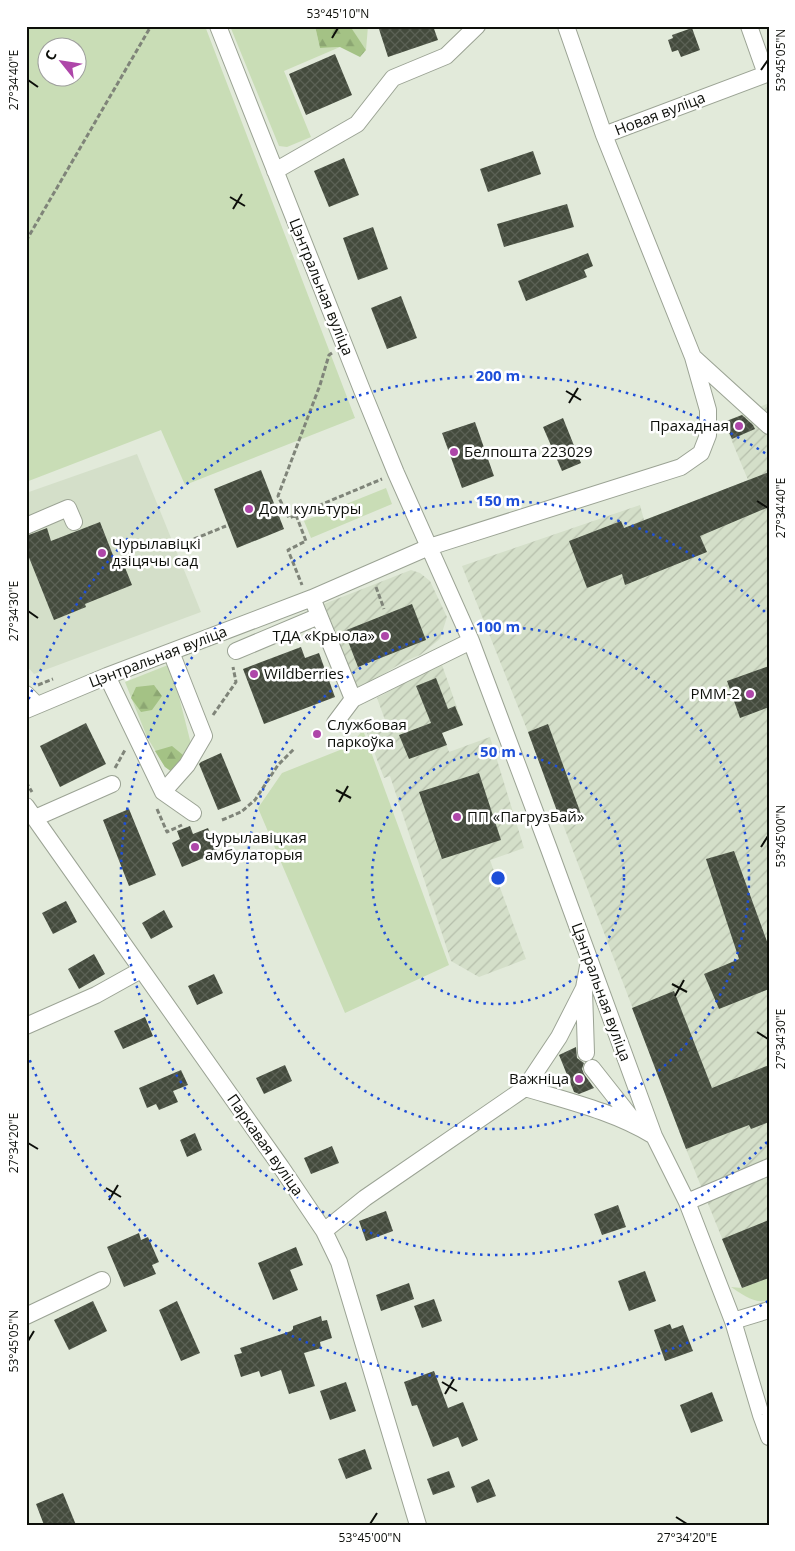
<svg xmlns="http://www.w3.org/2000/svg" width="795" height="1551" font-family="'Open Sans',sans-serif">
<defs>
<pattern id="industrial-furrows" width="10" height="10" patternUnits="userSpaceOnUse" patternTransform="scale(1.25)"><rect width="10" height="10" fill="#d4dfc9"/><path d="M-1 1l2-2M0 10L10 0M9 11l2-2" fill="none" stroke="#b5beab"/></pattern>
<pattern id="forest-firs" width="22" height="20" patternUnits="userSpaceOnUse" patternTransform="scale(1.25)"><rect width="22" height="20" fill="#a4c285"/><path d="M5 1l3.5 6h-7zM16 11l3.5 6h-7z" fill="#8ca672"/></pattern>
<pattern id="building-cross-hatch" width="8" height="8" patternUnits="userSpaceOnUse" patternTransform="scale(1.25)"><rect width="8" height="8" fill="#444b3d"/><path d="M0 0l8 8M0 8l8-8" fill="none" stroke="#5b6155"/></pattern>
</defs>
<rect width="100%" height="100%" fill="#e2eada"/>
<path fill="#d4dfc9" d="M137,454L201,612L34,674L26,665V493Z"/>
<path fill="url(#industrial-furrows)" d="M769,403V1278L742,1288L686,1149L528,732L462,566L640,505L644,520L716,493L748,480L724,422Z
M411,570L420,573L430,581L447,617L440,639L420,655L403,662L379,677V681L358,690L324,604Z
M441,662L463,725L442,733L449,752L490,737L524,848L490,860L526,959L479,977L451,961L390,776L384,778L365,728L385,720L377,698Z"/>
<path fill="#c9ddb6" fill-rule="evenodd" d="M26,26H205L355,418L185,485L161,430L26,482ZM48,48H78V78H48Z
M230,26H315L320,48L340,47L284,71L311,137L287,147L279,146Z
M350,26H368L366,50L350,27Z
M386,488L392,504L311,538L304,521Z
M168,665L173,673L192,748L185,761L165,767L147,737L125,682Z
M363,730L449,965L345,1013L258,808L282,773L350,746Z
M769,1278V1300C755,1305 742,1294 731,1287L742,1288Z"/>
<path fill="url(#forest-firs)" d="M315,26H350L366,50L360,57L340,47L320,48Z
M154,685L162,696L152,710L141,712L131,698L136,687Z
M172,746L183,755L185,761L172,772L165,767L155,751Z"/>
<path fill="url(#building-cross-hatch)" d="M378,26H433L438,40L388,57Z
M692,28L700,50L681,57L678,50L672,52L668,40L673,38L672,35Z
M335,54L352,95L306,115L289,74Z
M533,151L541,174L488,192L480,169Z
M344,158L359,195L329,207L314,171Z
M567,204L574,227L504,247L497,224Z
M373,227L388,269L358,280L343,238Z
M588,253L593,266L584,270L587,277L526,301L518,281Z
M401,296L417,338L387,349L371,308Z
M742,415L753,425L755,429L732,439L724,422Z
M563,418L581,463L562,471L543,427Z
M475,422L494,476L462,488L442,433Z
M261,470L284,529L237,548L214,489Z
M769,472V507L700,536L707,552L625,585L622,574L587,588L569,541L621,521L624,528Z
M100,522L118,568L124,565L132,585L85,604L86,607L54,620L26,550V536L47,528L51,541Z
M412,604L426,640L358,667L344,631Z
M301,647L305,658L319,653L335,697L264,724L243,669Z
M769,666V707L740,718L727,681Z
M436,678L448,709L455,706L463,725L442,733L447,745L409,759L399,735L431,723L416,686Z
M86,723L106,764L60,787L40,746Z
M548,724L581,814L561,822L528,732Z
M221,753L241,801L218,810L199,764L201,762Z
M479,773L501,840L442,859L419,792Z
M129,809L156,875L129,886L103,820Z
M190,826L193,834L208,828L218,852L182,867L172,843L180,839L177,831Z
M734,851L769,947V989L719,1009L704,974L739,959L706,859Z
M66,901L77,922L53,934L42,913Z
M164,910L173,927L151,939L142,923Z
M94,954L105,974L79,989L68,969Z
M214,974L223,993L197,1005L188,986Z
M674,991L712,1088L769,1065V1122L751,1129L749,1125L686,1149L632,1008Z
M145,1017L153,1036L123,1049L114,1031Z
M576,1047L577,1058L584,1063L582,1069L584,1074L594,1088L579,1094L574,1092L559,1055Z
M285,1065L292,1081L264,1094L256,1078Z
M181,1070L188,1085L173,1091L178,1102L159,1110L156,1104L147,1108L139,1088Z
M195,1133L202,1150L187,1157L180,1140Z
M332,1146L339,1163L311,1174L304,1158Z
M618,1205L626,1227L602,1235L594,1214Z
M386,1211L393,1231L366,1241L359,1221Z
M769,1220V1278L742,1288L722,1239Z
M139,1233L141,1240L148,1237L159,1262L152,1265L156,1274L124,1287L107,1247Z
M296,1247L303,1265L290,1270L298,1290L273,1300L258,1263Z
M645,1271L656,1301L629,1311L618,1281Z
M409,1283L414,1299L381,1311L376,1295Z
M434,1299L442,1321L422,1328L414,1306Z
M93,1301L107,1331L69,1350L54,1320Z
M177,1301L200,1353L181,1361L159,1310Z
M321,1316L322,1321L327,1320L332,1338L320,1342L321,1348L304,1353L315,1386L289,1394L281,1370L261,1377L259,1371L241,1377L234,1355L242,1353L240,1348L291,1331L293,1329V1326Z
M670,1324L672,1329L683,1325L693,1351L665,1361L654,1330Z
M434,1371L448,1408L463,1402L478,1440L462,1447L458,1437L433,1447L417,1405L412,1406L404,1382Z
M346,1382L356,1411L330,1420L320,1391Z
M712,1392L723,1421L691,1433L680,1405Z
M365,1449L372,1469L346,1479L338,1459Z
M449,1471L455,1487L433,1495L427,1479Z
M489,1479L496,1496L477,1503L471,1487Z
M63,1493L76,1525H44L36,1504Z"/>
<g fill="none" stroke-linecap="round" stroke-linejoin="round">
<g stroke="#9ba394" stroke-width="18">
<path id="minor" d="M218,26L362,390L396,473L471,641L549,849L654,1136L687,1202L733,1321L761,1415L769,1437
M749,26L766,74
M604,135L769,73
M275,171L357,124L393,78L446,56L477,26
M693,357L769,426
M26,526L68,508L74,522
M312,598L353,699L471,641
M236,651L319,616
M107,676L163,792L193,813
M26,694L37,705
M26,710L107,676L312,598L429,547L681,467L701,453L708,435V410L693,357L604,135L566,26
M335,723L353,699
M163,792L187,765L204,736L171,652
M26,806L281,1167L324,1231L339,1262L418,1525
M35,818L112,784
M584,990L586,1053
M26,1026L96,995L141,970
M592,1068L637,1125
M525,1088C568,1101 615,1112 654,1136
M687,1202L769,1167
M324,1231L365,1198L525,1088L559,1037L584,988L589,961
M26,1316L102,1280
M733,1321L769,1310"/>
</g>
<path stroke="#7f8479" stroke-width="3" stroke-dasharray="5 2.5" stroke-linecap="butt" d="M26,241L151,26
M332,353L329,355L320,385L278,496L289,518L382,479
M296,515L306,541L288,550L302,585
M194,539L226,526
M376,587L384,609
M38,685L53,679
M213,715L236,682L233,667
M115,768L125,750
M26,782L32,792
M157,809L167,832L182,825
M222,820L241,812L255,800L278,765L295,748"/>
<use href="#minor" stroke="#fff" stroke-width="16"/>
</g>
<path fill="none" stroke="#0d0f0a" stroke-width="2" d="M332,38L338,28M761,70L768,60M28,80L38,87M230,197L245,206M233,209L242,194M566,391L581,400M569,403L578,388M757,501L768,508M28,611L38,618M336,790L351,798M339,802L348,786M761,847L768,836M672,984L687,992M675,996L684,980M757,1032L768,1039M28,1143L38,1149M106,1188L121,1197M109,1200L118,1185M28,1341L34,1331M442,1382L457,1391M445,1394L454,1379M676,1517L687,1524M370,1524L377,1513"/>
<g fill="none" stroke="#1d4ed8" stroke-width="2.5" stroke-dasharray="2.5 5">
<circle cx="498" cy="878" r="126"/>
<circle cx="498" cy="878" r="251"/>
<path d="M767 1142A377 377 0 1 1 767 614"/>
<path d="M768 1301A502 502 0 0 1 26 1050M26 706A502 502 0 0 1 768 455"/>
</g>
<g fill="#ae46a9" stroke="#fff" stroke-width="2">
<circle cx="739" cy="426" r="5"/>
<circle cx="454" cy="452" r="5"/>
<circle cx="249" cy="509" r="5"/>
<circle cx="102" cy="553" r="5"/>
<circle cx="385" cy="636" r="5"/>
<circle cx="254" cy="674" r="5"/>
<circle cx="750" cy="694" r="5"/>
<circle cx="317" cy="734" r="5"/>
<circle cx="457" cy="817" r="5"/>
<circle cx="195" cy="847" r="5"/>
<circle cx="579" cy="1079" r="5"/>
</g>
<g text-anchor="middle" stroke-width="5" stroke-linejoin="round" paint-order="stroke">
<g font-size="15" fill="#0d0f0a" stroke="#fff">
<text transform="translate(660 114) rotate(-21)" y="5">Новая вуліца</text>
<text transform="translate(321 287) rotate(68)" y="5">Цэнтральная вуліца</text>
<text transform="translate(158 657) rotate(-21)" y="5">Цэнтральная вуліца</text>
<text transform="translate(601 992) rotate(70)" y="5">Цэнтральная вуліца</text>
<text transform="translate(265 1145) rotate(55)" y="5">Паркавая вуліца</text>
</g>
<g font-size="15" fill="#0d0f0a" stroke="#fff" text-anchor="start">
<text x="729" y="431" text-anchor="end">Прахадная</text>
<text x="464" y="457">Белпошта 223029</text>
<text x="259" y="514">Дом культуры</text>
<text x="112" y="549">Чурылавіцкі<tspan x="112" dy="17">дзіцячы сад</tspan></text>
<text x="375" y="641" text-anchor="end">ТДА «Крыола»</text>
<text x="264" y="679">Wildberries</text>
<text x="740" y="699" text-anchor="end">РММ-2</text>
<text x="327" y="730">Службовая<tspan x="327" dy="17">паркоўка</tspan></text>
<text x="467" y="822">ПП «ПагрузБай»</text>
<text x="205" y="843">Чурылавіцкая<tspan x="205" dy="17">амбулаторыя</tspan></text>
<text x="569" y="1084" text-anchor="end">Важніца</text>
</g>
</g>
<circle cx="498" cy="878" r="8" fill="#1d4ed8" stroke="#fff" stroke-width="2.5"/>
<g font-size="15" text-anchor="middle" font-weight="bold" fill="#1d4ed8" stroke="#fff" stroke-width="5" stroke-linejoin="round" paint-order="stroke">
<text x="498" y="381">200 m</text>
<text x="498" y="506">150 m</text>
<text x="498" y="632">100 m</text>
<text x="498" y="757">50 m</text>
</g>
<rect width="795" height="1551" fill="none" stroke="#ffffff" stroke-width="55"/>
<g transform="translate(62 62) rotate(300)"><circle r="24" fill="#ffffff" stroke="#9e9f9d"/>
<path d="M0-4L9 19L0 12L-9 19Z" fill="#ae46a9"/>
<text y="-8" font-size="14" font-weight="bold" text-anchor="middle" fill="#0d0f0a">С</text>
</g>
<rect x="28" y="28" width="740" height="1496" fill="none" stroke="#0d0f0a" stroke-width="2"/>
<g font-size="12" text-anchor="middle" fill="#0d0f0a">
<text x="338" y="18">53°45'10"N</text>
<text transform="translate(781 60) rotate(-90)" y="4">53°45'05"N</text>
<text transform="translate(14 80) rotate(-90)" y="4">27°34'40"E</text>
<text transform="translate(781 508) rotate(-90)" y="4">27°34'40"E</text>
<text transform="translate(14 611) rotate(-90)" y="4">27°34'30"E</text>
<text transform="translate(781 836) rotate(-90)" y="4">53°45'00"N</text>
<text transform="translate(781 1039) rotate(-90)" y="4">27°34'30"E</text>
<text transform="translate(14 1143) rotate(-90)" y="4">27°34'20"E</text>
<text transform="translate(14 1341) rotate(-90)" y="4">53°45'05"N</text>
<text x="370" y="1542">53°45'00"N</text>
<text x="687" y="1542">27°34'20"E</text>
</g>
</svg>
